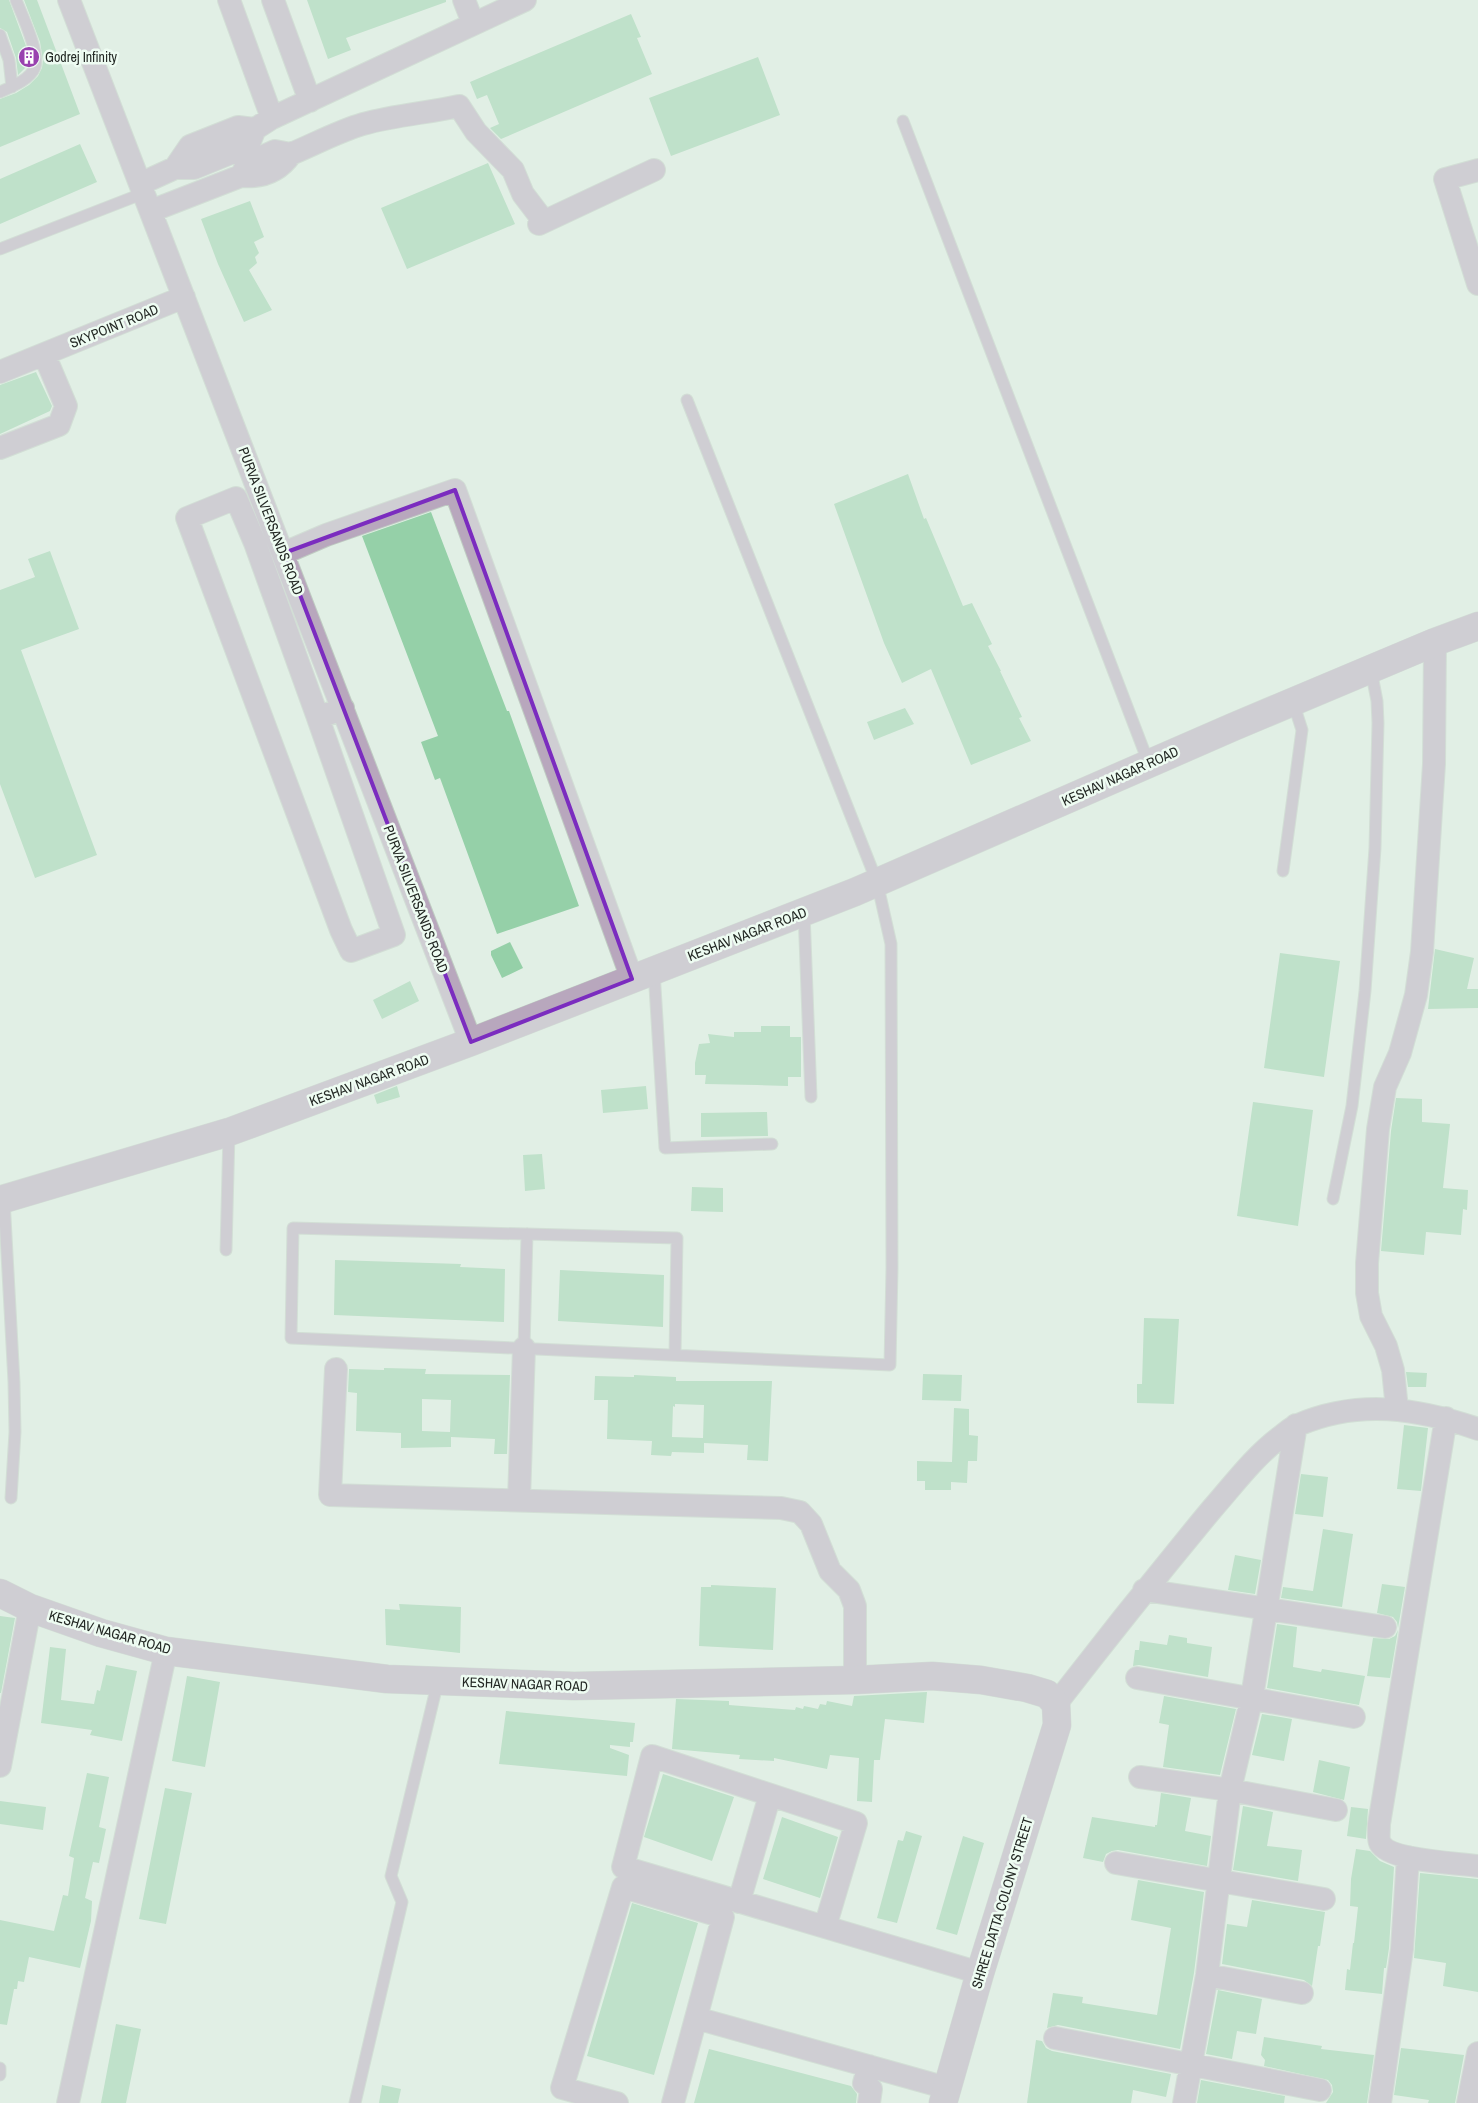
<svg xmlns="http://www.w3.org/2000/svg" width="1478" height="2103" font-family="'Archivo Narrow',sans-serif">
<rect width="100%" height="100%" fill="#e1efe5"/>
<path fill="#95d0a8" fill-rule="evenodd" d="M0,0H9L26,46L28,65L18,75L16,58L7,32L0,28Z
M24,0H37L80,114L0,147V99L16,93L29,85L38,76L42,68L43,60L40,42Z
M307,0H446V2L346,38L351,50L328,59Z
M631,14L641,37L637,38L652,74L501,139L490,128L499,124L487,95L477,99L470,82Z
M758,57L780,115L671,156L649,98Z
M80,144L97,182L0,224V179Z
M488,163L515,224L407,269L381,208Z
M250,201L264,237L254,242L259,253L255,257L257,263L249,270L272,310L244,322L218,264L201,219Z
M36,372L52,406L50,411L0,434V385Z
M908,474L924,519L926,518L963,606L972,603L992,644L988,646L1001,671H1000L1022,717L1019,718L1031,741L971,765L931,669L902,683L884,643L834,504Z
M431,512L507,711H509L579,906L497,934L440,778L435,780L421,742L438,736L362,536Z
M50,551L79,629L21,650L97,855L35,878L0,784V590L35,577L28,559Z
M905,708L914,724L874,740L867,722Z
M510,942L523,968L502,978L491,955V951Z
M1435,949L1474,958L1467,989H1478V1008L1428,1009Z
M1280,953L1340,961L1324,1077L1264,1068Z
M410,981L419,1001L382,1019L373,1000Z
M761,1026H790V1037H801V1077H788V1086L757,1085L705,1084L706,1075H695V1063L699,1044L710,1043L708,1034L734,1037V1032H761Z
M397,1086L400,1097L377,1104L374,1095Z
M646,1086L648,1109L603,1113L601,1090Z
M1396,1098L1422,1099V1122L1450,1124L1443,1188L1468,1190L1467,1210L1463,1209L1461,1235L1426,1232L1424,1255L1381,1251L1391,1131Z
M1253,1102L1313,1110L1298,1226L1237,1216Z
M767,1112L768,1136L701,1137V1113Z
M542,1154L545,1189L525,1191L523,1155Z
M692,1187L723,1188V1212L691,1211Z
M335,1260L461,1264L460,1267L505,1269L504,1322L334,1315Z
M560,1270L664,1275L663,1327L558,1321Z
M1144,1318L1179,1319L1174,1404L1137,1403V1384H1142Z
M384,1368L426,1369L425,1374L510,1375L507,1454H494L495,1439L451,1437V1447L401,1448V1433L356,1431L357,1393L348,1392L349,1369L384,1370ZM422,1399L451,1400L450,1432L422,1431Z
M1406,1372L1427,1373L1426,1387H1408Z
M923,1374L962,1375L961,1401L922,1400Z
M634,1375L676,1377V1381H772L768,1461L747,1460L748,1445L704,1443V1453L672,1452L671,1456L651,1455L652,1441L607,1439L608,1400H594L595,1376L634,1377ZM675,1404L704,1405L703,1438L672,1437L673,1406L675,1407Z
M954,1408L969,1409V1435L978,1436L977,1461H968L967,1483L951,1482V1490H925V1481H917V1461L952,1462Z
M1404,1425L1428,1428L1421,1491L1397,1489Z
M1301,1474L1328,1477L1323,1517L1295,1514Z
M1323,1529L1353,1534L1342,1607L1281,1598L1283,1587L1313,1591Z
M1235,1555L1261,1560L1255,1594L1228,1590Z
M1382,1584L1405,1587L1398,1628L1397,1622L1393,1617L1377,1613Z
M711,1585L776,1588L773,1650L699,1646L701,1587H711Z
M399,1604L461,1607L460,1653L386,1645L385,1609L400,1610Z
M0,1616L15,1618L1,1693H0Z
M1277,1624L1297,1627L1293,1667L1321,1672L1322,1669L1365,1676L1359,1705L1267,1688Z
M1398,1630L1390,1678L1367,1676L1373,1638L1389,1639L1395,1636Z
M1169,1635L1187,1638V1643L1212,1647L1208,1677L1139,1665L1133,1666L1135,1650H1139L1140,1641L1167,1645Z
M50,1647L66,1649L61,1700L94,1704L97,1690L100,1691L106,1665L137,1671L122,1741L90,1735L92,1730L41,1723Z
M187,1676L220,1682L205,1767L172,1761Z
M927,1692L924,1723L885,1719L880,1760H874L872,1802L857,1801L859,1758L830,1755L827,1769L774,1758V1761L739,1759L740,1755L672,1749L676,1699L729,1701V1705L795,1710L796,1707L803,1709L804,1706L818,1709L820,1704L826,1705L827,1701L852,1706L854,1696Z
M1164,1696L1236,1709L1220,1775L1163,1767L1169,1725L1159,1723Z
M506,1711L635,1723L633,1742H630V1747L610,1745V1748L629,1755L627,1776L499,1764Z
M1262,1714L1292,1719L1284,1761L1252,1755Z
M1319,1760L1350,1767L1344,1800L1313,1792Z
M87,1773L109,1777L99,1827L106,1829L99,1863L93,1862L85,1898L92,1901L91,1921L80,1968L29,1957L24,1982L18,1981L17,1989H14L7,2025L0,2024V1920L54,1931L63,1895L68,1896L74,1858L69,1856Z
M663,1774L734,1797L712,1861L644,1837Z
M165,1788L192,1793L166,1924L139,1919Z
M1161,1793L1191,1798L1185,1831L1211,1836L1207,1866L1118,1850L1112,1851L1106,1854L1103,1862L1083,1858L1092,1817L1155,1827V1825H1157Z
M0,1801L46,1807L43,1830L0,1824Z
M1243,1806L1273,1812L1267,1846L1302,1850L1298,1881L1233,1870Z
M1351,1807L1368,1809L1366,1839L1347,1836Z
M782,1817L838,1837L820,1898L763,1879Z
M906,1831L922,1836L897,1923L877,1918L898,1840L903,1841Z
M963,1836L984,1843L957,1935L936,1929Z
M1356,1849L1370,1851L1380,1861L1394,1867L1389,1948L1386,1968H1384L1382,1994L1345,1990L1347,1969L1350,1970L1353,1943H1354L1358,1907L1350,1906L1351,1879Z
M1420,1873L1478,1879V1992L1443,1986L1446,1963L1414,1958Z
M1138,1880L1204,1892L1194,1973L1180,2049L1058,2025L1047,2028L1053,1993L1083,1997L1082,2003L1157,2015L1171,1928L1131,1920Z
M1252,1900L1325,1912L1320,1946H1318L1312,1986L1304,1980L1222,1964L1227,1924L1247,1927Z
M632,1903L698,1923L654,2075L587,2056Z
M1218,1990L1262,1999L1256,2034L1237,2031L1232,2059L1206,2054Z
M116,2024L141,2029L126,2103H101Z
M1264,2037L1322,2046L1321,2049L1374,2055L1367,2103H1326L1333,2092L1332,2085L1328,2080L1264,2066L1265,2060L1261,2055Z
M1036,2040L1042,2041L1046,2048L1052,2051L1171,2074L1166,2097L1133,2090L1131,2103H1027Z
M1401,2048L1464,2055L1455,2103H1428L1429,2100L1394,2095Z
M709,2049L851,2086L857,2094L856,2103H694Z
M1201,2080L1285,2096L1284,2103H1197Z
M382,2085L401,2089L398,2103H379Z"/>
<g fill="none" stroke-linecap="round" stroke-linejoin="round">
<g stroke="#bfcbc2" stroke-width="13">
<path id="service" d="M0,35L9,60L12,87
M0,92C11,87 30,80 35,67C40,53 22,15 16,0
M903,121L1149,764
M0,249L144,193
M1283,871L1302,730L1293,702
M804,912L811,1097
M654,971L665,1148L772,1144
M4,1199L14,1382L15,1432L11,1498
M1333,1199L1352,1106L1365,991L1375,848L1378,723L1377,701L1371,670
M226,1250L229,1132
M524,1348L527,1234
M675,1355L677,1238L293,1228L291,1338L890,1365L892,1268L891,944L877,882L687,400
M0,2068V2075
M355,2103L402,1902L391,1876L438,1681"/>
</g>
<g stroke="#bfcbc2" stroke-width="24">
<path id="minor" d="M69,0L471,1042
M229,0L272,118
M273,0L310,101
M464,0L473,23
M291,154C315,144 339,131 363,124C395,115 427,113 459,106L476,132L513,170L523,194L542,219L539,224L654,170
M175,168L190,146L238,127L255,129
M1478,170L1445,179L1478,284
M140,184L175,168H194L248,146L255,129L272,118L525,0
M151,211L241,176C262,178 279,171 291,154L275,151L248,163L241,176
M0,372L184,297
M0,448L59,425L66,406L44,354
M284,553L326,535L455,490L632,979
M318,718L394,935L351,951L341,930L187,518L236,498L255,543L318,718L343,708
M336,1369L330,1495L781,1508L800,1512L811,1524L830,1571L849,1590L855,1606V1680
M1397,1409L1393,1370L1386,1346L1371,1316L1367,1293V1263L1378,1129L1385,1087L1400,1053L1416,995L1422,952L1434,764L1435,642
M1446,1418L1379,1824C1379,1829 1378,1839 1380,1843C1389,1861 1459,1863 1478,1866
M519,1500L524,1348
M1144,1590L1385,1627
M1137,1678L1354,1717
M1056,1704C1107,1638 1159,1573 1212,1509C1234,1484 1253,1458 1279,1438C1285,1434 1291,1427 1298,1425C1359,1399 1417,1408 1478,1429
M0,1766L30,1608
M1140,1777L1230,1790L1336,1810
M1116,1863L1324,1899
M739,1902L770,1795
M825,1927L856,1823L652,1756L623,1867L980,1973
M1207,1975L1302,1993
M1055,2038L1320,2090
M68,2103L166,1651
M617,2103L562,2088L623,1887L723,1917L696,2018L947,2088
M673,2103L696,2018
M869,2103L871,2089L864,2083L869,2066
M1184,2103L1207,1975L1230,1790L1252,1697L1296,1425
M1380,2103L1402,1949L1408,1857
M1468,2103L1478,2053"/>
</g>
<g stroke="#bfcbc2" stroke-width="29">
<path id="tertiary" d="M0,1200L229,1132L471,1042L855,892L1233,727L1435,642L1478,626
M0,1593L30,1608L101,1633L166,1651L387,1679L574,1686L855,1680L932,1676L981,1680L1027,1688L1047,1694L1056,1704L1057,1725L980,1973L943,2103"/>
</g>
<use href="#service" stroke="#b8a7bd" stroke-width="11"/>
<use href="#minor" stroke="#b8a7bd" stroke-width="22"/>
<use href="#tertiary" stroke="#b8a7bd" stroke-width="28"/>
</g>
<path d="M0 0H1478V2103H0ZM455,490L632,979L471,1042L284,553Z" fill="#e1efe5" fill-opacity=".55" fill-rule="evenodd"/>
<path fill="none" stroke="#7b2cbf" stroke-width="4" stroke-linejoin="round" d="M455,490L632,979L471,1042L284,553Z"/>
<defs>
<g id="building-disc" transform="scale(1.125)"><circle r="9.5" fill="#9942af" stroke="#eefcf2"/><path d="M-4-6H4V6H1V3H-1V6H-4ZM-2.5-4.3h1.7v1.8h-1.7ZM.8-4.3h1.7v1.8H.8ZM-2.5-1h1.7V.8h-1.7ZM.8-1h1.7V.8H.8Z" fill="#fff"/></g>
</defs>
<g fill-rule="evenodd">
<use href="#building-disc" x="29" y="57"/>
</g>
<g text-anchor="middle" stroke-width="5" stroke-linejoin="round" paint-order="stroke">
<g font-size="14" fill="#232824" stroke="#eefcf2" text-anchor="start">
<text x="45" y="62">Godrej Infinity</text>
</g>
<g font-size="14" fill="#232824" stroke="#eefcf2">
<text transform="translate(114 326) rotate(-22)" y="5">SKYPOINT ROAD</text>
<text transform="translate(271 521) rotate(69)" y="5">PURVA SILVERSANDS ROAD</text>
<text transform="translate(1120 776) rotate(-24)" y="5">KESHAV NAGAR ROAD</text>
<text transform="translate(416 899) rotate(69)" y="5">PURVA SILVERSANDS ROAD</text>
<text transform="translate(747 934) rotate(-21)" y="5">KESHAV NAGAR ROAD</text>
<text transform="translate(369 1080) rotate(-20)" y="5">KESHAV NAGAR ROAD</text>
<text transform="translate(110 1632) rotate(16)" y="5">KESHAV NAGAR ROAD</text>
<text transform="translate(525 1684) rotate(2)" y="5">KESHAV NAGAR ROAD</text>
<text transform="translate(1002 1903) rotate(-73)" y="5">SHREE DATTA COLONY STREET</text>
</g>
</g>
</svg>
